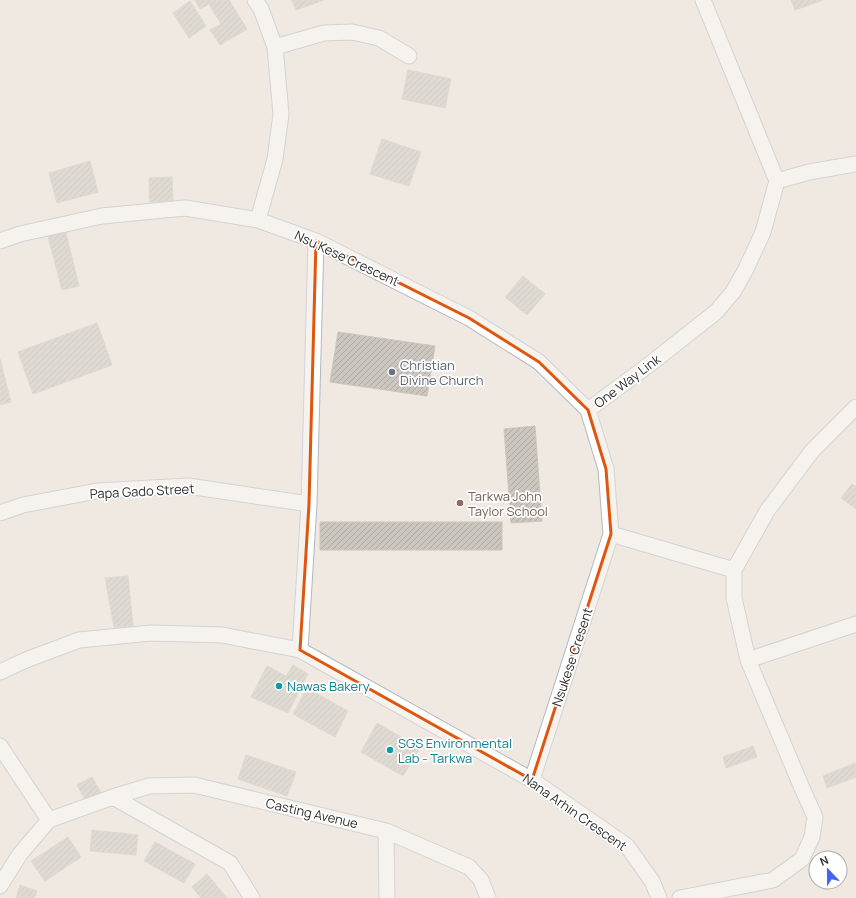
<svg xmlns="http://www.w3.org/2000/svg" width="856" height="898" font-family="Manrope,sans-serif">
<defs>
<pattern id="building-hatch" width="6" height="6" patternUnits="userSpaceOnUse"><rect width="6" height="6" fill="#cbc7bf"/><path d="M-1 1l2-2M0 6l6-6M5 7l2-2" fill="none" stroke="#afaba4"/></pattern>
</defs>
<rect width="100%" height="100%" fill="#efe9e1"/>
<path fill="url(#building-hatch)" stroke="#cbc5ba" d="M195,0H229L247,29L220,45L210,30L221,24L209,4L200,9Z
M292,0H324L296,10Z
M791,0H823L795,10Z
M190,1L206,26L189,38L173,13Z
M408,70L451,79L445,108L402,99Z
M382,139L421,152L409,186L370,174Z
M90,161L98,192L57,203L49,173Z
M172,177L173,201L150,202L149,178Z
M65,229L79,286L62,290L47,233Z
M523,276L545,294L527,315L505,297Z
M97,323L112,365L33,394L18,352Z
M338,332L435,346L427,396L330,382Z
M0,359L11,402L0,405Z
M535,426L542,521L511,523L504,429Z
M852,484L856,487V509L841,498Z
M320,522H502V550H320Z
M128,576L133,626L114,627L105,578Z
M293,665L308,674L288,713L251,697L267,666L286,676Z
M307,688L348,711L335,737L293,714Z
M377,723L420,748L403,776L361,752Z
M753,746L757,757L726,768L723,757Z
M246,755L296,772L287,796L238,779Z
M855,763L856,765V777L827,788L823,776Z
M92,777L102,795L87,803L77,785Z
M92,830L138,835L136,855L90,851Z
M68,837L81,857L45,881L31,861Z
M155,842L195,864L184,883L144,861Z
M207,874L227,898H201L192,887Z
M20,885L37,891L34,898H16Z"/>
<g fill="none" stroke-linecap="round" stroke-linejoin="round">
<g stroke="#b4b7c1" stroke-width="17">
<path id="minor" d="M255,0L261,9L275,47L281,114L275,159L258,220
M703,0L777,181
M275,47L324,33L352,32L379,38L409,56
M0,241L20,234L102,216L185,208L258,220L316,241L469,318L539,362L588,410
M0,513L23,505L97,491L188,486L309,504
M611,534L734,570
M300,650L309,504L316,241
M748,660L856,624
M0,672L26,660L79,640L151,633L222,635L300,650L532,780L627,846L652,881L659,898
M0,746L49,820
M532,780L611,534L606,469L588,410L650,364L716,312L733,292L746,269L763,232L777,181L809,172L856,164
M113,797L149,786L194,785L386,831L469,867L481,880L488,898
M386,831L387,898
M0,886L20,854L49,820L113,797L230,863L252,898
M680,898L773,880L802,859L812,837L815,817L802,788L748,660L734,598V570L767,511L812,451L856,407"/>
</g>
<use href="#minor" stroke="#fff" stroke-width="15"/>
</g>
<path d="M0 0H856V898H0ZM316,241L469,318L539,362L588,410L606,469L611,534L532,780L300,650L309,504Z" fill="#efe9e1" fill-opacity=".55" fill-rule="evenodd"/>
<path fill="none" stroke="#df570e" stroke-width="3" stroke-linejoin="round" d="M316,241L469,318L539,362L588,410L606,469L611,534L532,780L300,650L309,504Z"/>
<circle fill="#6b7280" stroke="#fff" stroke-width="1.5" cx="392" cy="372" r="4"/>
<circle fill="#8d6e63" stroke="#fff" stroke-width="1.5" cx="460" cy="503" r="4"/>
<g fill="#0f9aa8" stroke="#fff" stroke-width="1.5">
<circle cx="279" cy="686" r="4"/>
<circle cx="390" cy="750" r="4"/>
</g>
<g text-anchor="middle" stroke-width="3.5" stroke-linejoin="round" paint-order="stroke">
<g font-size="13" fill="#2e2e2e" stroke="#fff">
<text transform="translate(347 258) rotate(25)" y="5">Nsu Kese Crescent</text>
<text transform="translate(627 381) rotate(-37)" y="5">One Way Link</text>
<text transform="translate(142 491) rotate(-3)" y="5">Papa Gado Street</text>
<text transform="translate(572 657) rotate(-72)" y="5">Nsukese Cresent</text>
<text transform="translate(575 812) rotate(35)" y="5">Nana Arhin Crescent</text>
<text transform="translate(312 813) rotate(13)" y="5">Casting Avenue</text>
</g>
<g font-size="13" fill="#5b616d" stroke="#fff" text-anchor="start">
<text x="400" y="370">Christian<tspan x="400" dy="15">Divine Church</tspan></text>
</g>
<g font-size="13" fill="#785e54" stroke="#fff" text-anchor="start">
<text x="468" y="501">Tarkwa John<tspan x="468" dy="15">Taylor School</tspan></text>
</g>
<g font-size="13" fill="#0d838f" stroke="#fff" text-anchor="start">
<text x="287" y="691">Nawas Bakery</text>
<text x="398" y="748">SGS Environmental<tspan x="398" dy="15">Lab - Tarkwa</tspan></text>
</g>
</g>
<g transform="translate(828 870) rotate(338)"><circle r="19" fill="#ffffff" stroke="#ababab"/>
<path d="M0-3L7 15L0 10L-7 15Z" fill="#4264fb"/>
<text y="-6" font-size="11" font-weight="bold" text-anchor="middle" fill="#2e2e2e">N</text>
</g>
</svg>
